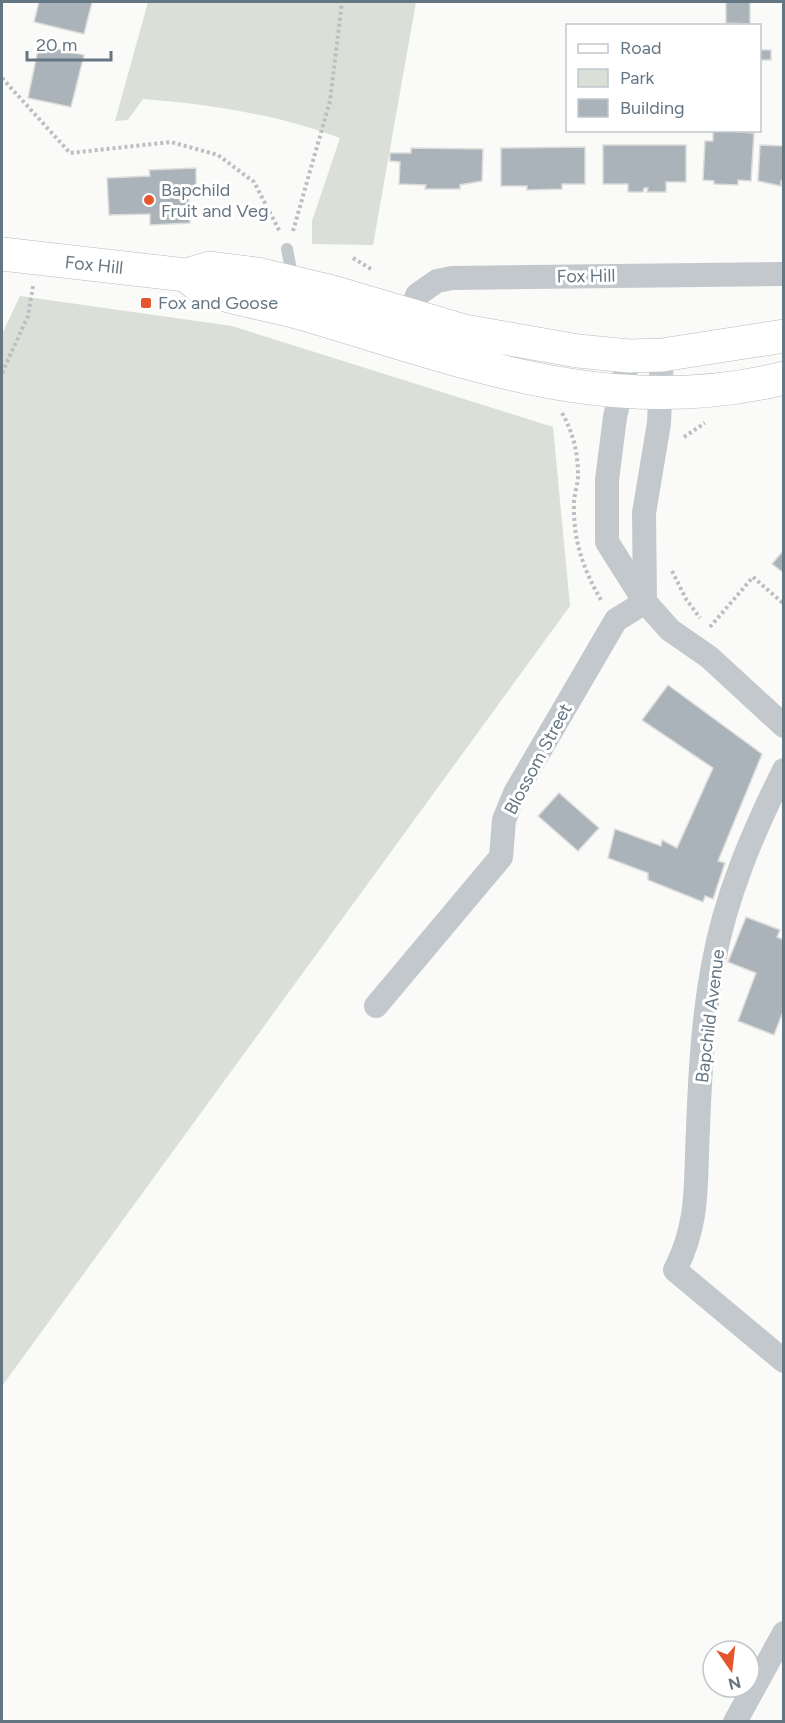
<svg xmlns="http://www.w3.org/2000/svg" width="785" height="1723" font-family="Figtree,sans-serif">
<rect width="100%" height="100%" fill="#fafaf8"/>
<path fill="#dadfd7" d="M148,2H416L373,245L312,244V221L340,138C279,115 209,104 143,99L128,120L115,121Z
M20,296L232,326L553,427L570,606L2,1386V334Z"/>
<path fill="#aab3b9" stroke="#dcdcda" stroke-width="1.5" d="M39,2H92L84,34L34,22Z
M726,2H750V24L726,23Z
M39,45L84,55L71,107L28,98Z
M760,50H771V60H760Z
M713,130L754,133L751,181L738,180V185L714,184V181L703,180L705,141H713Z
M603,145H686V182H666V192H647L648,188H644L643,192H628V184H603Z
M760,145L784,146V181H781V186L758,181Z
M585,147V184H562V189L527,190V186H501V148Z
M411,148L483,149L482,181L460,185V189H425L426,185L399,184L400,162L390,161V153H411Z
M196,168V186H188L190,223L150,225V214L109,215L107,178L150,176L149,170Z
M784,550V573L772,564Z
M668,685L762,754L718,861L725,863L713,899L705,896L703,902L648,880V873L608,858L615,829L661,846L662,840L677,848L713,768L642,720Z
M559,793L599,828L578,851L538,816Z
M746,917L780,930L777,937L784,940V1009L774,1035L738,1021L756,973L728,962Z"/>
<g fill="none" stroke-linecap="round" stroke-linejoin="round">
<g stroke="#b5babe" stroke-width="34">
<path id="primary" d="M2,254L186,275L210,268L257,274L333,292L464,331L578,351L629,356L662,355L784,336
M186,275C192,280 200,288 208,290C242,301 279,306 314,317C472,364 615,420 784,378"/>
</g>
<path stroke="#bbbfc2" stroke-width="4" stroke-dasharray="3 3" stroke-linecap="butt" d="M2,78L70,153L171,142L218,155L254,182L280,232
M293,231L330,101L342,2
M353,258L371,269
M2,373L28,316L33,286
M562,413C573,432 578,453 578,475C578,485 574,494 574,503C573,540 583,569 601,600
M684,437L705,423
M672,571L686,599L700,618
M710,627L753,577L784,604"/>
<path stroke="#c3c8cc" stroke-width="12" d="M287,249L293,280"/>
<path stroke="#c3c8cc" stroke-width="24" d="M412,330L411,317L417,295L437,281L452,278L784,274
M629,356L615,417L607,480V542L645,602L670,630L709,657L784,726
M645,602L644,513L659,423L662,355
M784,770C753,832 725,897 713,966C703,1019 700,1075 698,1129C695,1182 700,1222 675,1270L784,1361
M376,1006L501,857L504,820L515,793L616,620L645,602
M735,1722L784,1633"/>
<use href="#primary" stroke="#fff" stroke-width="33"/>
</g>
<g fill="#e4572e" stroke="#fff" stroke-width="2">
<circle cx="149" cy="200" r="6"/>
<rect x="140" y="297" width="12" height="12" rx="3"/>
</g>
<g text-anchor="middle" stroke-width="6" stroke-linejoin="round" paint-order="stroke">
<g font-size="18" fill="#657683" stroke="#fff" text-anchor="start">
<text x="161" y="196">Bapchild<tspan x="161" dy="21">Fruit and Veg</tspan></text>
<text x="158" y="309">Fox and Goose</text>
</g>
<g font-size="18" fill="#657683" stroke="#fff">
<text transform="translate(94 265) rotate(6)" y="6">Fox Hill</text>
<text transform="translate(586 276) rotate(-1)" y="6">Fox Hill</text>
<text transform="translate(538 759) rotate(-62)" y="6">Blossom Street</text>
<text transform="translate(710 1016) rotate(-83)" y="6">Bapchild Avenue</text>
</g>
</g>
<rect width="785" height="1723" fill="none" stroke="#657683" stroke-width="6"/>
<rect x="566" y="24" width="195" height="108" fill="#ffffff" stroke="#c1c8cd" stroke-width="1.5"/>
<rect x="578" y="44" width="30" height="9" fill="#ffffff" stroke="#c1c8cd" stroke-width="1.5"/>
<text x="620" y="54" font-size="18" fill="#657683">Road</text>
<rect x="578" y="69" width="30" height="18" fill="#dadfd7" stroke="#c1c8cd" stroke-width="1.5"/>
<text x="620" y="84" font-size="18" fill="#657683">Park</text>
<rect x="578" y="99" width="30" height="18" fill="#aab3b9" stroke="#c1c8cd" stroke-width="1.5"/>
<text x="620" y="114" font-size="18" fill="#657683">Building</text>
<g transform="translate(731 1669) rotate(166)"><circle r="28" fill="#ffffff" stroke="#c1c8cd" stroke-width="1.5"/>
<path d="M0-4.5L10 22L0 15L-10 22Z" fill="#e4572e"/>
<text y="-9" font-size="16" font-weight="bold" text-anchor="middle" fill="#657683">N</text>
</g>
<path d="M27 51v9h84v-9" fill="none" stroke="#657683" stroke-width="3"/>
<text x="36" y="51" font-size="18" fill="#657683" stroke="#ffffff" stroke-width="4.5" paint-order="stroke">20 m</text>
</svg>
